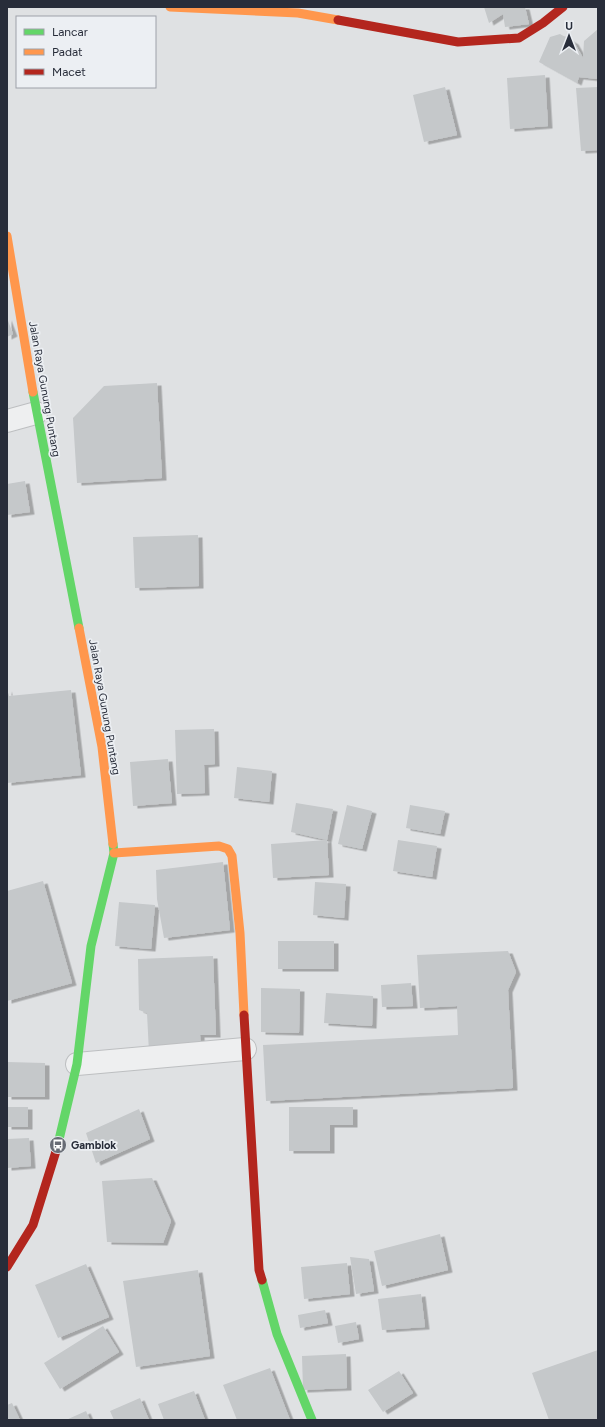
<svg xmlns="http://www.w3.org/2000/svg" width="605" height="1427" font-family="Figtree,sans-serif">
<defs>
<filter id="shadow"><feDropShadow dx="4.5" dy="2.5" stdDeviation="0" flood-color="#0004"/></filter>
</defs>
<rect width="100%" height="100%" fill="#dfe1e3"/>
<path fill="#c5c8ca" filter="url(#shadow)" d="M484,7H525L529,24L505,27L503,14L489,23Z
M598,29V79L579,77L577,83L539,62L550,37L560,34L574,42L583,58L584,41Z
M545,75L548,126L510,129L507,78Z
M445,87L457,135L424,142L413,95Z
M598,87V150L581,151L576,88Z
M7,318L13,334L7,337Z
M157,383L162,478L77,483L73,418L104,386Z
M25,481L30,512L7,515V484Z
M198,535L199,586L135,588L133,537Z
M7,689L9,696L71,690L81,775L7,783Z
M214,729L215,764L204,765L205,793L177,794L175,730Z
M168,759L172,803L133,806L130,762Z
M237,767L272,771L269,802L234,798Z
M296,803L333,809L327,840L291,832Z
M347,805L372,811L362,849L338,844Z
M410,805L445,811L440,834L406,828Z
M327,840L329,875L273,878L271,844Z
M398,840L437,846L432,877L393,871Z
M223,862L230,930L164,938L157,899L156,870Z
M43,881L72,983L7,1001V891Z
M315,882L346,884L344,918L313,915Z
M119,902L155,905L151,949L115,946Z
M278,941H334V969H278Z
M508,951L516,972L508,990L513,1088L266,1101L263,1045L458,1035L457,1006L420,1008L417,955Z
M213,956L216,1035H200L201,1051L149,1053L147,1013L139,1010L138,959Z
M411,983L413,1006L382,1007L381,985Z
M261,988L300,989L299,1033L261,1032Z
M326,993L373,996L372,1026L324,1023Z
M7,1062L45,1063V1097H7Z
M7,1107H28V1127H7Z
M289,1107H353V1125H330V1151H289Z
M139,1109L150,1139L96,1163L86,1133Z
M29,1138L31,1166L7,1168V1139Z
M152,1178L171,1221L163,1243L107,1242L102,1181Z
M440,1234L448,1270L382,1286L374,1251Z
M350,1257L369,1259L374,1291L356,1294Z
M347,1263L350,1294L304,1299L301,1267Z
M86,1264L109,1317L58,1338L35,1285Z
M198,1270L210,1356L136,1367L123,1281Z
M421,1294L425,1327L382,1330L378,1299Z
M325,1310L328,1323L300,1328L298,1315Z
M356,1322L359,1339L338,1343L335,1326Z
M103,1326L119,1352L60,1389L44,1363Z
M598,1350V1420H549L532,1373Z
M346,1354L347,1388L303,1390L302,1356Z
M270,1368L290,1420H237L223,1385Z
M399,1371L413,1393L383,1412L368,1390Z
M194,1391L205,1420H164L158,1404Z
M140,1398L149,1420H114L110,1411Z
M12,1403L20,1420H7V1405Z
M86,1411L90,1420H66Z"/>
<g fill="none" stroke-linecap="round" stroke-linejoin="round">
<g stroke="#bdbfc1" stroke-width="24">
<path id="street" d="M7,421L36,413
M77,1064L245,1049"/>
</g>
<use href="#street" stroke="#eeeff0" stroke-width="22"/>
<path stroke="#63d668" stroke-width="9" d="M33,392L79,628
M57,1148L77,1064L91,946L114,853L113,844
M262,1280L277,1334L312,1420"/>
<path stroke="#ff974d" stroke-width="9" d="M170,7L298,13L338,20
M7,236L33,392
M79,628L102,747L113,844
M114,853L219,846L228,849L232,856L240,933L244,1015"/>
<path stroke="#b3261e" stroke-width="9" d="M338,20L458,42L519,38L543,23L563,7
M244,1015L259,1270L262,1280
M7,1267L33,1225L57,1148"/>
</g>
<defs>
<g id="bus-disc" transform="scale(0.9)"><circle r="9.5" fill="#686c75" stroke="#eceff3"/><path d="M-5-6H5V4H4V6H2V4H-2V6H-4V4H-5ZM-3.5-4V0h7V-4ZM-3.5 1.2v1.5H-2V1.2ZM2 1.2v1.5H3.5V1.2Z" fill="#fff"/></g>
</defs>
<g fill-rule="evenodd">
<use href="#bus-disc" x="58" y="1145"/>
</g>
<g text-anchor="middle" stroke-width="3.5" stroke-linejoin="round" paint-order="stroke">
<g font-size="11" fill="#282d3a" stroke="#eceff3">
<text transform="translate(45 389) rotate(80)" y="4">Jalan Raya Gunung Puntang</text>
<text transform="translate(105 707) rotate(80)" y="4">Jalan Raya Gunung Puntang</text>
</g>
<g font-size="11" font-weight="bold" fill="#282d3a" stroke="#eceff3" text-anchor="start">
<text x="71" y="1149">Gamblok</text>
</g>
</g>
<rect width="605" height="1427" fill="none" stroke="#282d3a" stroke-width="16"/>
<rect x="16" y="16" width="140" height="72" fill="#eceff3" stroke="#9ea1a9"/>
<rect x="24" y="29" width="20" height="6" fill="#63d668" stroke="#9ea1a9"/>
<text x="52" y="36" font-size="12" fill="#282d3a">Lancar</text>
<rect x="24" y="49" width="20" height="6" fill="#ff974d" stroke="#9ea1a9"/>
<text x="52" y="56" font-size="12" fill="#282d3a">Padat</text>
<rect x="24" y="69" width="20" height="6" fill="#b3261e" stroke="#9ea1a9"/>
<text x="52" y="76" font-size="12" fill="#282d3a">Macet</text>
<g transform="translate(569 36)" stroke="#eceff3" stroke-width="3" paint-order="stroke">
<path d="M0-3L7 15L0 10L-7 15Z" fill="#282d3a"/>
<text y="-6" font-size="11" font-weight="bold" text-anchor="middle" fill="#282d3a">U</text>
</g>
</svg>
